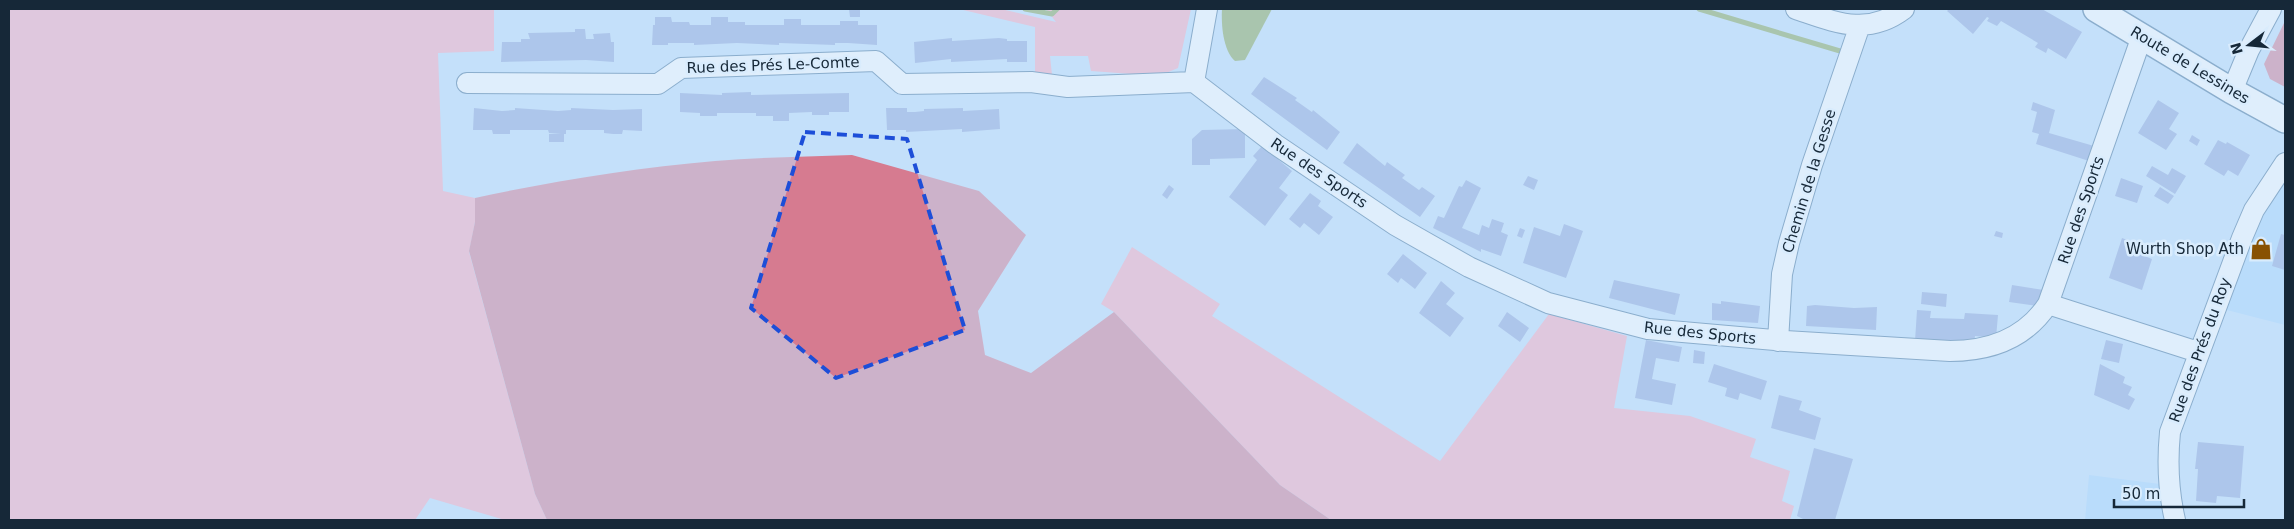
<svg xmlns="http://www.w3.org/2000/svg" width="2294" height="529" font-family="'DejaVu Sans',sans-serif">
<rect width="100%" height="100%" fill="#c4e0fa"/>
<path fill="#acd7fd" d="M2285,163V325L2215,307Z
M2089,475L2168,485L2175,520H2085Z"/>
<path fill="#feaabc" d="M9,9H494V51L438,53L443,191L475,198V222L469,252L535,494L547,520H505L430,498L415,520H9Z
M959,9H1001L1056,22L1046,9H1191L1178,68L1159,76L1091,71L1088,56H1050L1052,75L1035,74V27Z
M1132,247L1220,304L1212,316L1440,461L1549,314L1627,336L1614,408L1690,416L1756,439L1750,457L1790,471L1782,501L1794,506L1790,520H1331L1280,485L1114,312L1101,304Z"/>
<path fill="#d67b90" d="M2284,23L2285,24V87L2270,79L2264,64Z
M852,155L979,191L1026,235L978,311L985,355L1031,373L1114,312L1280,485L1331,520H547L535,494L469,251L475,222V198C553,181 635,168 715,161C760,157 806,157 852,155Z"/>
<path fill="#87a553" d="M1222,9H1272L1245,60L1235,61C1223,51 1221,24 1222,9Z"/>
<g fill="none" stroke-linecap="round" stroke-linejoin="round">
<path stroke="#87a553" stroke-width="5" d="M1025,9L1052,14L1057,9
M1699,9L1840,51"/>
</g>
<path fill="#91a7d9" d="M849,9H860V17H850Z
M1949,9H2042L2082,32L2066,59L2048,48L2046,53L2035,47L2038,43L2001,21L1997,26L1987,21L1989,18L1987,17L1973,34L1947,11Z
M655,17H671L672,22H689L690,25H711V17H728V22H745V25H784V19H801V25H840V21H858V25H877V45L848,43H835V45L779,43V45L737,43L694,45V43H668V45H652L653,25H655Z
M575,29H585L586,39H594L593,34L610,33L611,42H614V62L586,60L501,62L502,42H521V39H530L528,33L575,32Z
M952,38V41L999,38L1007,39V41H1027V62H1007V59L951,62V59L915,63L914,42Z
M1264,77L1297,98L1295,100L1312,112L1313,110L1340,132L1327,150L1251,94Z
M751,92V95L849,93V112H829V115H812V112L789,113V121H773V116H756V113H717V116H700V113L680,112V93L722,95V93Z
M2158,100L2179,113L2169,129L2177,134L2166,150L2138,133Z
M2033,102L2055,110L2049,133L2094,146L2089,161L2036,144L2039,134L2032,132L2037,112L2031,110Z
M474,108L502,111L515,110V108L558,111L571,110V108L613,110L642,109V131L623,130L622,134H613L604,133V130H566V134H564V142H549V134H561L549,133L548,130H510V134H493L492,130H473Z
M886,108H907V112H915L924,111V109L963,108V111L999,109L1000,129L962,132V129L906,132V130H887Z
M1245,129V158L1210,159V165H1192V139L1202,130Z
M2192,135L2200,140L2197,146L2189,141Z
M2218,140L2226,144L2227,142L2250,155L2238,176L2228,170L2224,176L2204,164Z
M1357,143L1385,166L1387,162L1405,175L1402,178L1419,190L1422,187L1435,196L1420,217L1343,163Z
M1262,146L1292,171L1279,188L1288,195L1265,226L1229,197L1257,160L1253,156Z
M2152,166L2168,175L2172,168L2186,176L2175,194L2146,176Z
M1528,176L1538,180L1534,190L1523,185Z
M2121,178L2143,186L2137,203L2115,196Z
M1466,180L1481,188L1462,228L1479,235L1482,225L1489,228L1492,219L1504,223L1501,232L1508,235L1501,256L1481,249V252L1433,228L1438,216L1444,218L1459,186L1462,187Z
M1169,185L1174,189L1167,199L1162,195Z
M2160,187L2174,196L2168,204L2154,196Z
M1310,193L1321,201L1318,206L1333,217L1319,235L1304,223L1300,228L1289,219Z
M1564,224L1583,231L1566,278L1523,263L1534,227L1560,236Z
M1520,228L1525,230L1522,238L1517,236Z
M1996,231L2003,233L2002,238L1994,236Z
M2281,234L2285,235V270L2272,266Z
M2122,238L2135,243L2132,251L2152,259L2142,290L2109,278Z
M1403,254L1427,273L1415,289L1401,278L1398,283L1387,274Z
M1614,280L1680,294L1675,315L1609,298Z
M1441,281L1455,293L1446,304L1464,318L1450,337L1419,313Z
M2012,285L2044,290L2037,306L2009,302Z
M1922,292L1947,294L1946,307L1921,304Z
M1721,301L1760,306L1758,323L1712,320V303L1721,304Z
M1815,305L1854,308L1877,307L1876,330L1806,326L1807,306Z
M1917,310L1931,311L1930,318L1964,319L1965,313L1998,315L1996,338L1975,336L1974,344L1915,341Z
M1507,312L1529,328L1520,342L1498,326Z
M1646,340L1682,347L1679,362L1656,358L1652,379L1676,384L1672,405L1635,398Z
M2106,340L2123,344L2119,363L2101,359Z
M1694,350L1705,352L1704,364L1693,363Z
M1714,364L1767,381L1761,400L1740,393L1738,400L1725,396L1727,388L1708,382Z
M2100,364L2125,377L2123,383L2132,387L2128,395L2135,399L2129,410L2094,395Z
M1779,395L1802,401L1799,410L1821,418L1815,440L1771,428Z
M2198,442L2244,446L2240,498L2217,496L2216,503L2196,501L2198,469H2195Z
M1814,448L1853,459L1835,520H1805L1797,516Z"/>
<g fill="none" stroke-linecap="round" stroke-linejoin="round">
<g stroke="#457197" stroke-width="22">
<path id="minor" d="M1207,9L1194,82L1275,144L1395,225L1469,267L1548,303L1648,329L1785,341L1950,351C1990,351 2025,339 2048,304L2142,36
M1796,9C1835,22 1867,37 1904,9
M467,83L658,84L681,68L876,61L902,84L1031,82L1068,87L1194,82
M2232,91L2249,50L2271,9
M2048,304L2198,352
M1778,341L1782,274L1789,243L1812,165L1860,25
M2175,520C2168,490 2167,463 2170,432L2242,238L2254,210L2285,163"/>
</g>
<g stroke="#457197" stroke-width="28">
<path id="major" d="M2096,9L2232,91L2285,120"/>
</g>
<use href="#minor" stroke="#fff" stroke-width="20"/>
<use href="#major" stroke="#fff" stroke-width="25"/>
</g>
<path d="M0 0H2294V529H0ZM805,132L907,139L965,330L836,378L751,308Z" fill="#c4e0fa" fill-opacity=".55" fill-rule="evenodd"/>
<path fill="none" stroke="#1d4ed8" stroke-width="4" stroke-dasharray="10 6" stroke-linejoin="round" d="M805,132L907,139L965,330L836,378L751,308Z"/>
<defs>
<g id="shop-bare" transform="scale(1.725)"><path d="M-5-2.5h2.3a2.7 3.5 0 0 1 5.4 0H5L5.5 6h-11ZM-1.5-2.5h3a1.5 2.3 0 0 0-3 0Z" fill="#885102" stroke="#d9ecfd" stroke-width="2.5" paint-order="stroke"/></g>
</defs>
<g fill-rule="evenodd">
<use href="#shop-bare" x="2261" y="249"/>
</g>
<g text-anchor="middle" stroke-width="5" stroke-linejoin="round" paint-order="stroke">
<g font-size="15" fill="#162838" stroke="#d9ecfd">
<text transform="translate(773 65) rotate(-2)" y="5">Rue des Prés Le-Comte</text>
<text transform="translate(2190 65) rotate(31)" y="5">Route de Lessines</text>
<text transform="translate(1319 173) rotate(34)" y="5">Rue des Sports</text>
<text transform="translate(1809 181) rotate(-73)" y="5">Chemin de la Gesse</text>
<text transform="translate(2081 210) rotate(-71)" y="5">Rue des Sports</text>
<text transform="translate(1700 333) rotate(6)" y="5">Rue des Sports</text>
<text transform="translate(2200 350) rotate(-70)" y="5">Rue des Prés du Roy</text>
</g>
<g font-size="15" fill="#162838" stroke="#d9ecfd" text-anchor="end">
<text x="2244" y="254">Wurth Shop Ath</text>
</g>
</g>
<rect width="2294" height="529" fill="none" stroke="#162838" stroke-width="20"/>
<g transform="translate(2249 45) rotate(254)" stroke="#d9ecfd" stroke-width="4" paint-order="stroke">
<path d="M0-4L9 19L0 12L-9 19Z" fill="#162838"/>
<text y="-8" font-size="14" font-weight="bold" text-anchor="middle" fill="#162838">N</text>
</g>
<path d="M2114 499v8h130v-8" fill="none" stroke="#162838" stroke-width="2.5"/>
<text x="2122" y="499" font-size="15" fill="#162838" stroke="#d9ecfd" stroke-width="4" paint-order="stroke">50 m</text>
</svg>
